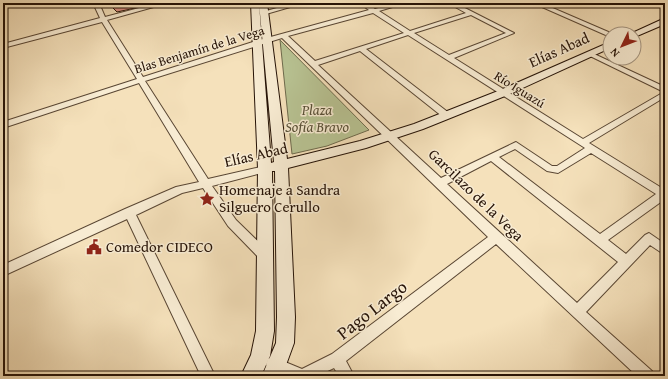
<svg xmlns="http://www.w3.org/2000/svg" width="668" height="379" font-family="'Gentium Book Plus',serif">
<rect width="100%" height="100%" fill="#f5e1bb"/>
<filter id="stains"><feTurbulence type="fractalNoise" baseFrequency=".005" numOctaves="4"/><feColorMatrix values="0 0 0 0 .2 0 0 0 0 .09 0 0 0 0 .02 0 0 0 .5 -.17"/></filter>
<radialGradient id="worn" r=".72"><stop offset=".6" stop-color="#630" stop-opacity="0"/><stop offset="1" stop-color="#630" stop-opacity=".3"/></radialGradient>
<path fill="#b8c393" stroke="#6e6a4c" d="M280,40L369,130L327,146L292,154Z"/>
<path fill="#db9085" stroke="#251206" d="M108,3H119L122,7L129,5L128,3H137L140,7L117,12Z"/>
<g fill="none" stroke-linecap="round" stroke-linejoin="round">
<g stroke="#594633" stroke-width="2">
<path id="street" d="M93,3H99L105,17L158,3H168L107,20L143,77L256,41L369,10L359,3H366L375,9L396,3H406L379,11L410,31L466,13L448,3H455L514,33L454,58L583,139L664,92L588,55V53H592L665,87V97L589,143L665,190V199L608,240L626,254L645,235L649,233L665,244V255L650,245L586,312L652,371L654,376H637L496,244L346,361L354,376H339L334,368L317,376H285L268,369L266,364L268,359L273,357L302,369L332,354L488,237L282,38L145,81L208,179L265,166L270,169L265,172L212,186L236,220L269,252L271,256L269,260L265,261L261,260L228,226L203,188L182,193L136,215L215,376H201L127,219L3,276V265L125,209L176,187L199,182L139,83L3,128V122L137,79L102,22L3,48V44L100,18ZM373,13L404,33L315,61L288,36ZM471,15L506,33L449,55L414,33ZM408,35L585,148L557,166H552L516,142L441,178L318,65L360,51L443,117H449V113L366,49ZM515,149L547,171L558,173L591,153L656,194L600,234L499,157ZM491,161L618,262L577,303L447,184Z
M294,3H304L266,14L263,12Z
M533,3H541L613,34H610V37L608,36Z"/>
</g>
<g stroke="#251206" stroke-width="2">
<path id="secondary" d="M251,3H259L271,163L274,162L259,3H267L287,159L360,141L414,124L498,91L610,42V48L505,96L423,129L366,148L288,168L295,317L294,343L282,376H262L276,343L277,317L275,171H272L274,331L270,356L261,376H241L251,355L256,331L258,169Z
M665,18V24L637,36L634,37V34H630Z"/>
</g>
<use href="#street" fill="#f8ecd3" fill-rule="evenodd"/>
<use href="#secondary" fill="#f8ecd3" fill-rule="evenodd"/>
</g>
<defs>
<g id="sight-bare" transform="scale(1.2)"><path d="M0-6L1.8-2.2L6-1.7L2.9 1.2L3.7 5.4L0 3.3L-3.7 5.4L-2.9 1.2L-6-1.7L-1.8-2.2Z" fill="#8f2418" stroke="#f8ecd3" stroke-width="2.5" paint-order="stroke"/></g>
<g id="civic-bare" transform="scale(1.2)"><path d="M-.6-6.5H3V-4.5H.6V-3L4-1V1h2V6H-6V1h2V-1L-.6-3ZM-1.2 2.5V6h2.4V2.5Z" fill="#8f2418" stroke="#f8ecd3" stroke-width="2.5" paint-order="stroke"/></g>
</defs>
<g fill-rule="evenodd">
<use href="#sight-bare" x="207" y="199"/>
<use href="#civic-bare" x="94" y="247"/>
</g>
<g text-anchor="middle" stroke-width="3" stroke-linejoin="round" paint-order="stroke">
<g font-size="13" fill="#251206" stroke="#f8ecd3">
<text transform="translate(199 49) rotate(-17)" y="5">Blas Benjamín de la Vega</text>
<text transform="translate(520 89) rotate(32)" y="5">Río Iguazú</text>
</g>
<g font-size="15" fill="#251206" stroke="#f8ecd3">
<text transform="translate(559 50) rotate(-24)" y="5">Elías Abad</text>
<text transform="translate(256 155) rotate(-13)" y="5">Elías Abad</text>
<text transform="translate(476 195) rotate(44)" y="5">Garcilazo de la Vega</text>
</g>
<g font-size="15" font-style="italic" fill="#585037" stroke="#f8ecd3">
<text x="317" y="115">Plaza<tspan x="317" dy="17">Sofía Bravo</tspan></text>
</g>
<g font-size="15" fill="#251206" stroke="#f8ecd3" text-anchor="start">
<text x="219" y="195">Homenaje a Sandra<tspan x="219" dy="17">Silguero Cerullo</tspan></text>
<text x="106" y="252">Comedor CIDECO</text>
</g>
<g font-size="18" fill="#251206" stroke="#f8ecd3">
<text transform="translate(372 310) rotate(-38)" y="6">Pago Largo</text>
</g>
</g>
<rect width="668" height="379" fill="none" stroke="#f5e1bb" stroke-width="16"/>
<rect x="4" y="4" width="660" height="371" fill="none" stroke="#251206" stroke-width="2"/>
<rect x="8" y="8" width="652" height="363" fill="none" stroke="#251206"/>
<g transform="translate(622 46) rotate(227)"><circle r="19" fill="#f8ecd3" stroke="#a49581"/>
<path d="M0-3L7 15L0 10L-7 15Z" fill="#8f2418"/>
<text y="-6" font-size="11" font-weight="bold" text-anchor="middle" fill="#251206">N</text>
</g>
<rect width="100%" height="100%" filter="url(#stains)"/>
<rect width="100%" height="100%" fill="url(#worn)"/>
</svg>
